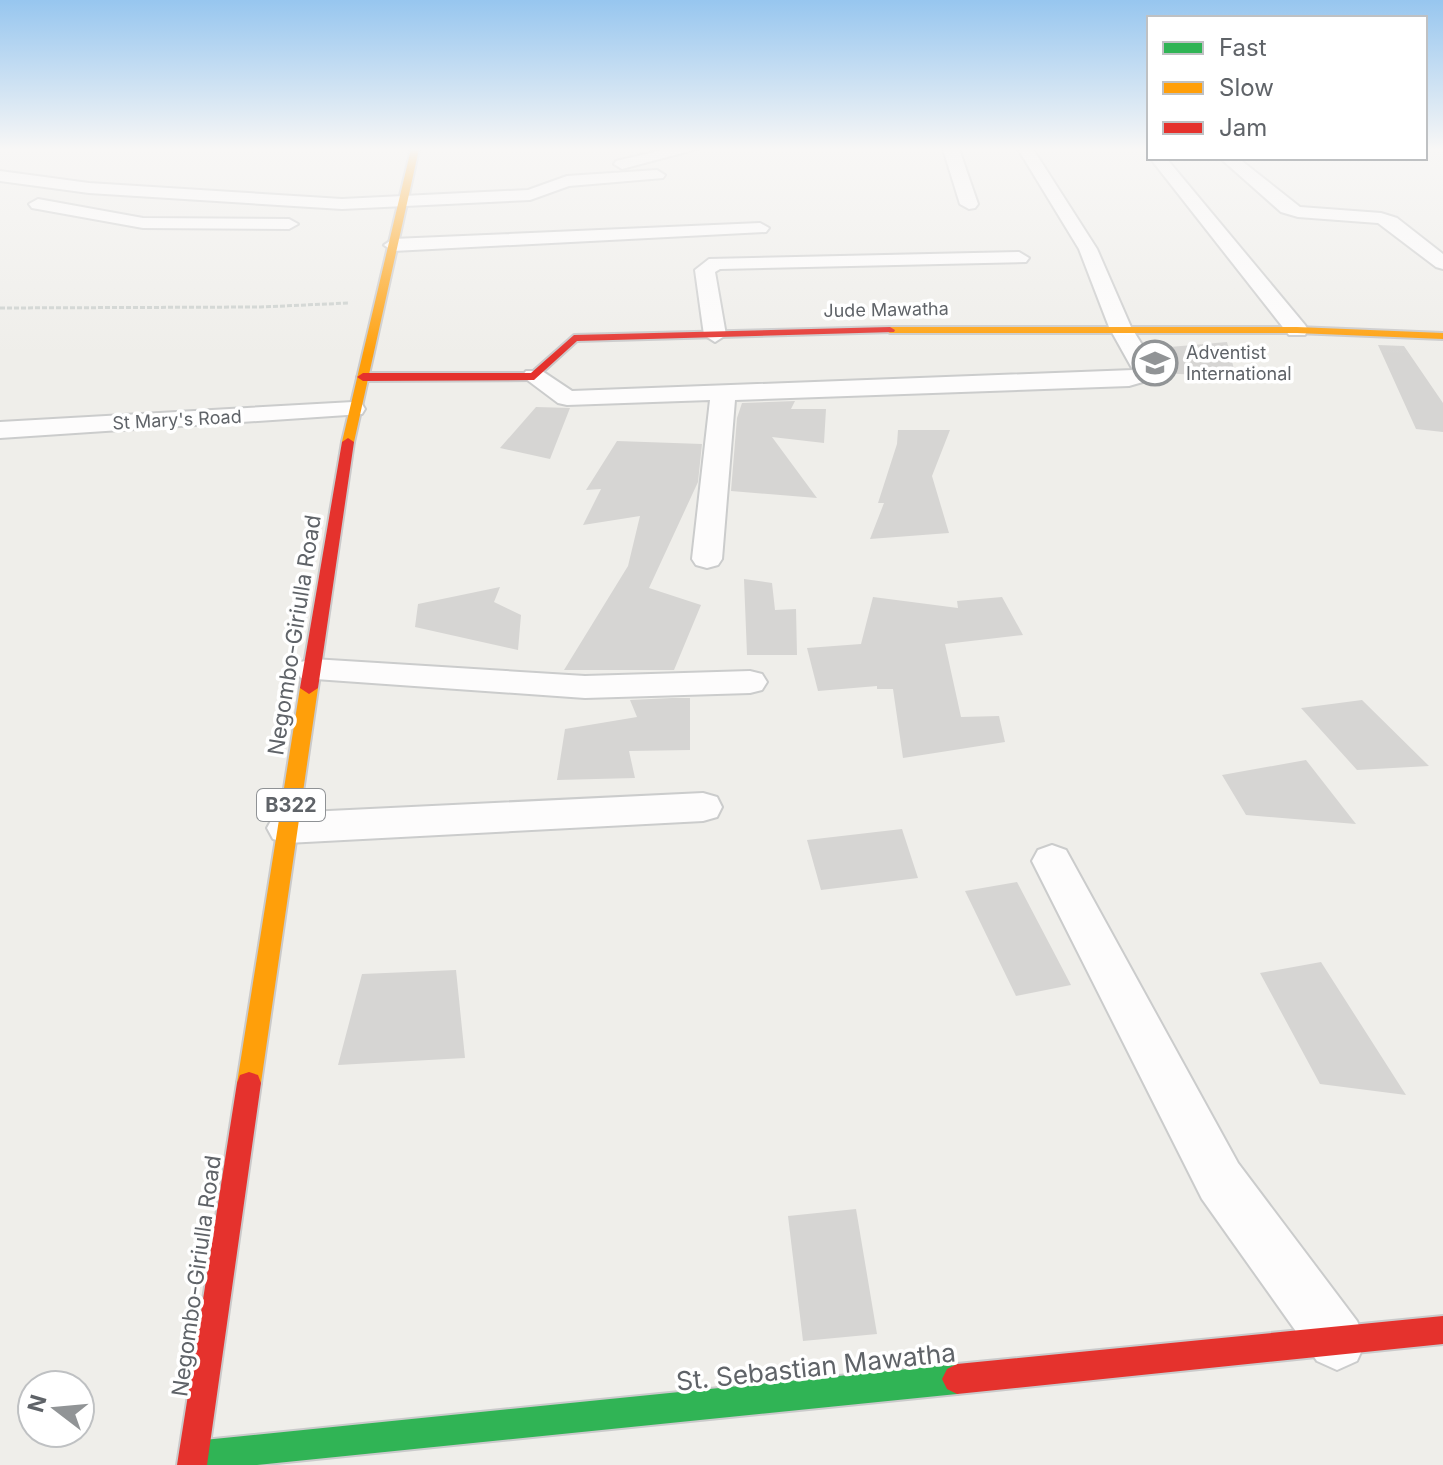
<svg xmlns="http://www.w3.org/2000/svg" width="1443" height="1465" font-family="Inter,sans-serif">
<rect width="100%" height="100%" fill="#efeeea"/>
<path fill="#d6d5d3" d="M1227,342L1236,377L1161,373L1158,348Z
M1378,345L1404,346L1443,403V432L1416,429Z
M795,401L791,409H826L824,443L772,437L817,498L731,491L737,418L742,403Z
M536,407L570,408L550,459L500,448Z
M898,430H950L932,476L949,533L870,539L884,503H878L897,444Z
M617,441L702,444L698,482L649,588L701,605L674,670H564L628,566L640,516L583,525L601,489L586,490Z
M744,579L772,583L775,610L796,609L797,655H747Z
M500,587L494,602L521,615L518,650L415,627L418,604Z
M873,597L958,608L957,601L1002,597L1023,635L945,644L961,717L999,716L1005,742L903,758L893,689H877V686L818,691L807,648L861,644Z
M672,698H690V750L629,751L635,778L557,780L565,729L637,717L630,700Z
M1362,700L1429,766L1357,770L1301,708Z
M1306,760L1356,824L1246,815L1222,775Z
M902,829L918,878L821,890L807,840Z
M1017,882L1071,985L1016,996L965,891Z
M1321,962L1406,1095L1320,1084L1260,973Z
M456,970L465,1058L338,1065L362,974Z
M856,1209L877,1334L803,1341L788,1216Z"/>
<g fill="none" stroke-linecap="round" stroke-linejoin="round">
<g stroke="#cbcccc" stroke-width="4">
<path id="street" d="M667,149H697L622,169L614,164L616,161Z
M943,149H959L978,204L975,208L969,209L960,204Z
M1018,149H1033L1097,249L1131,327L1154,364L1157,374L1153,379L1129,386L735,400L722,559L718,565L707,568L696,565L692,559L710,400L567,405L558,403L522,376L526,371H542L572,391L1133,370L1109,327L1079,249Z
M1150,158H1166L1305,325L1308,330L1305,335H1289Z
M1220,158H1238L1300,207L1381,213L1397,218L1443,254V269L1436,267L1378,223L1298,217L1281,212Z
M657,170L665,175L663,178L569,186L530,200L342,209L89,193L0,181V171L89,183L342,199L528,190L567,176Z
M38,199L143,218L289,219L298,224L289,229L143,228L32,208L29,204Z
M760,223L769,228L766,232L393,251L384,245L393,239Z
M1019,252L1029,258L1026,262L720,269L715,272L726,335L715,342L704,335L695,270L709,259Z
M353,402L362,404L365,409L362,414L0,438V422Z
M313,659L585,676L750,671L762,674L767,682L762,690L750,693L585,698L301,678L296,670L301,662Z
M703,793L717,797L722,807L717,817L703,821L287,843L273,839L267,828L273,817L287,813Z
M1052,845L1066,850L1238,1163L1357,1321L1366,1341L1357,1361L1337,1370L1317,1361L1202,1199L1032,861L1038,850Z"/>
</g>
<g stroke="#cacacb" stroke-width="4">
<path id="fast" d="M957,1364L967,1369L972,1379L967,1389L957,1394L257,1465H182L179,1456L183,1445L194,1441Z"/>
</g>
<g stroke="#cacacb" stroke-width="4">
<path id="slow" d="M411,149H419L354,442L348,446L342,442Z
M1297,327L1443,333V339L1297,333H890L885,330L890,327Z
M309,682L318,688L261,1083L258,1091L249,1094L240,1091L237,1083L300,688Z"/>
</g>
<g stroke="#cacacb" stroke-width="4">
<path id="jam" d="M890,327L895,330L894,332L577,341L534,380L363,381L357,377L363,373H531L574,335Z
M348,438L354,442L318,688L309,694L300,688L342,442Z
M249,1072L258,1075L261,1083L207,1465H177L237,1083L240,1075Z
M1443,1316V1344L957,1394L947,1389L942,1379L947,1369L957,1364Z"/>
</g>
<path stroke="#cacfcc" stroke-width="3" stroke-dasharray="5 2" stroke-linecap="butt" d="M0,308L261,307L348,303"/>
<use href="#street" fill="#fdfcfc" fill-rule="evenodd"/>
<use href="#fast" fill="#30b455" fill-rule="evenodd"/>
<use href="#slow" fill="#ff9f0a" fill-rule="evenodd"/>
<use href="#jam" fill="#e5322d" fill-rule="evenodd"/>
</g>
<linearGradient id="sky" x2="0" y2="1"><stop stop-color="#97c6ef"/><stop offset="0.42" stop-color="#f8f7f6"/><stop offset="1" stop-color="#f8f7f6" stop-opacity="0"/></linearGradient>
<rect width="1443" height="355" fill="url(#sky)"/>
<defs>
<g id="school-ring" transform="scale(2.3)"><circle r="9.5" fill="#fff" stroke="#919496" stroke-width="1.5"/><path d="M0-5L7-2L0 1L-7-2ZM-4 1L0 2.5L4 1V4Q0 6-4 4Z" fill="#919496"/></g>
</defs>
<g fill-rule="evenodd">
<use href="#school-ring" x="1155" y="363"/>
</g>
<g text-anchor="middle" stroke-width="7" stroke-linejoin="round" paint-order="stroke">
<g font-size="18" fill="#5f6368" stroke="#fff">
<text transform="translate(886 310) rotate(-1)" y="6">Jude Mawatha</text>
<text transform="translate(177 420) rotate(-3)" y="6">St Mary's Road</text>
</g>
<g font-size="18" fill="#5f6368" stroke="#fff" text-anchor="start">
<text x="1186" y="359">Adventist<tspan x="1186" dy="21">International</tspan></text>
</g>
<rect fill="#fff" stroke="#8f9295" stroke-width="2" x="257" y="789" width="68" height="32" rx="6"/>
<g font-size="20" font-weight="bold" fill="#5f6368">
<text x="291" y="812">B322</text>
</g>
<g font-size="22" fill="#5f6368" stroke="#fff">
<text transform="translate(294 635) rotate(-81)" y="8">Negombo-Giriulla Road</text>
<text transform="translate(196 1276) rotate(-82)" y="8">Negombo-Giriulla Road</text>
</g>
<g font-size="26" fill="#5f6368" stroke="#fff">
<text transform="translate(816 1367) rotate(-6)" y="9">St. Sebastian Mawatha</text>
</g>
</g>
<rect x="1147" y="16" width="280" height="144" fill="#ffffff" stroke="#bfc1c3" stroke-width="2"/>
<rect x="1163" y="42" width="40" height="12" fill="#30b455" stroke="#bfc1c3" stroke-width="2"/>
<text x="1219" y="56" font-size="24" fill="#5f6368">Fast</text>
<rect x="1163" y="82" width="40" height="12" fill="#ff9f0a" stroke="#bfc1c3" stroke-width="2"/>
<text x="1219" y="96" font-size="24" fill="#5f6368">Slow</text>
<rect x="1163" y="122" width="40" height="12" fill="#e5322d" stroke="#bfc1c3" stroke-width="2"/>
<text x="1219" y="136" font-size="24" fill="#5f6368">Jam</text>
<g transform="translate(56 1409) rotate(286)"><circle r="38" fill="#ffffff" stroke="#bfc1c3" stroke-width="2"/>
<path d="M0-6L14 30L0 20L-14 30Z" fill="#919496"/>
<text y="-12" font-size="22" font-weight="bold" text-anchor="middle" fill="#5f6368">N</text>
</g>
</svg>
